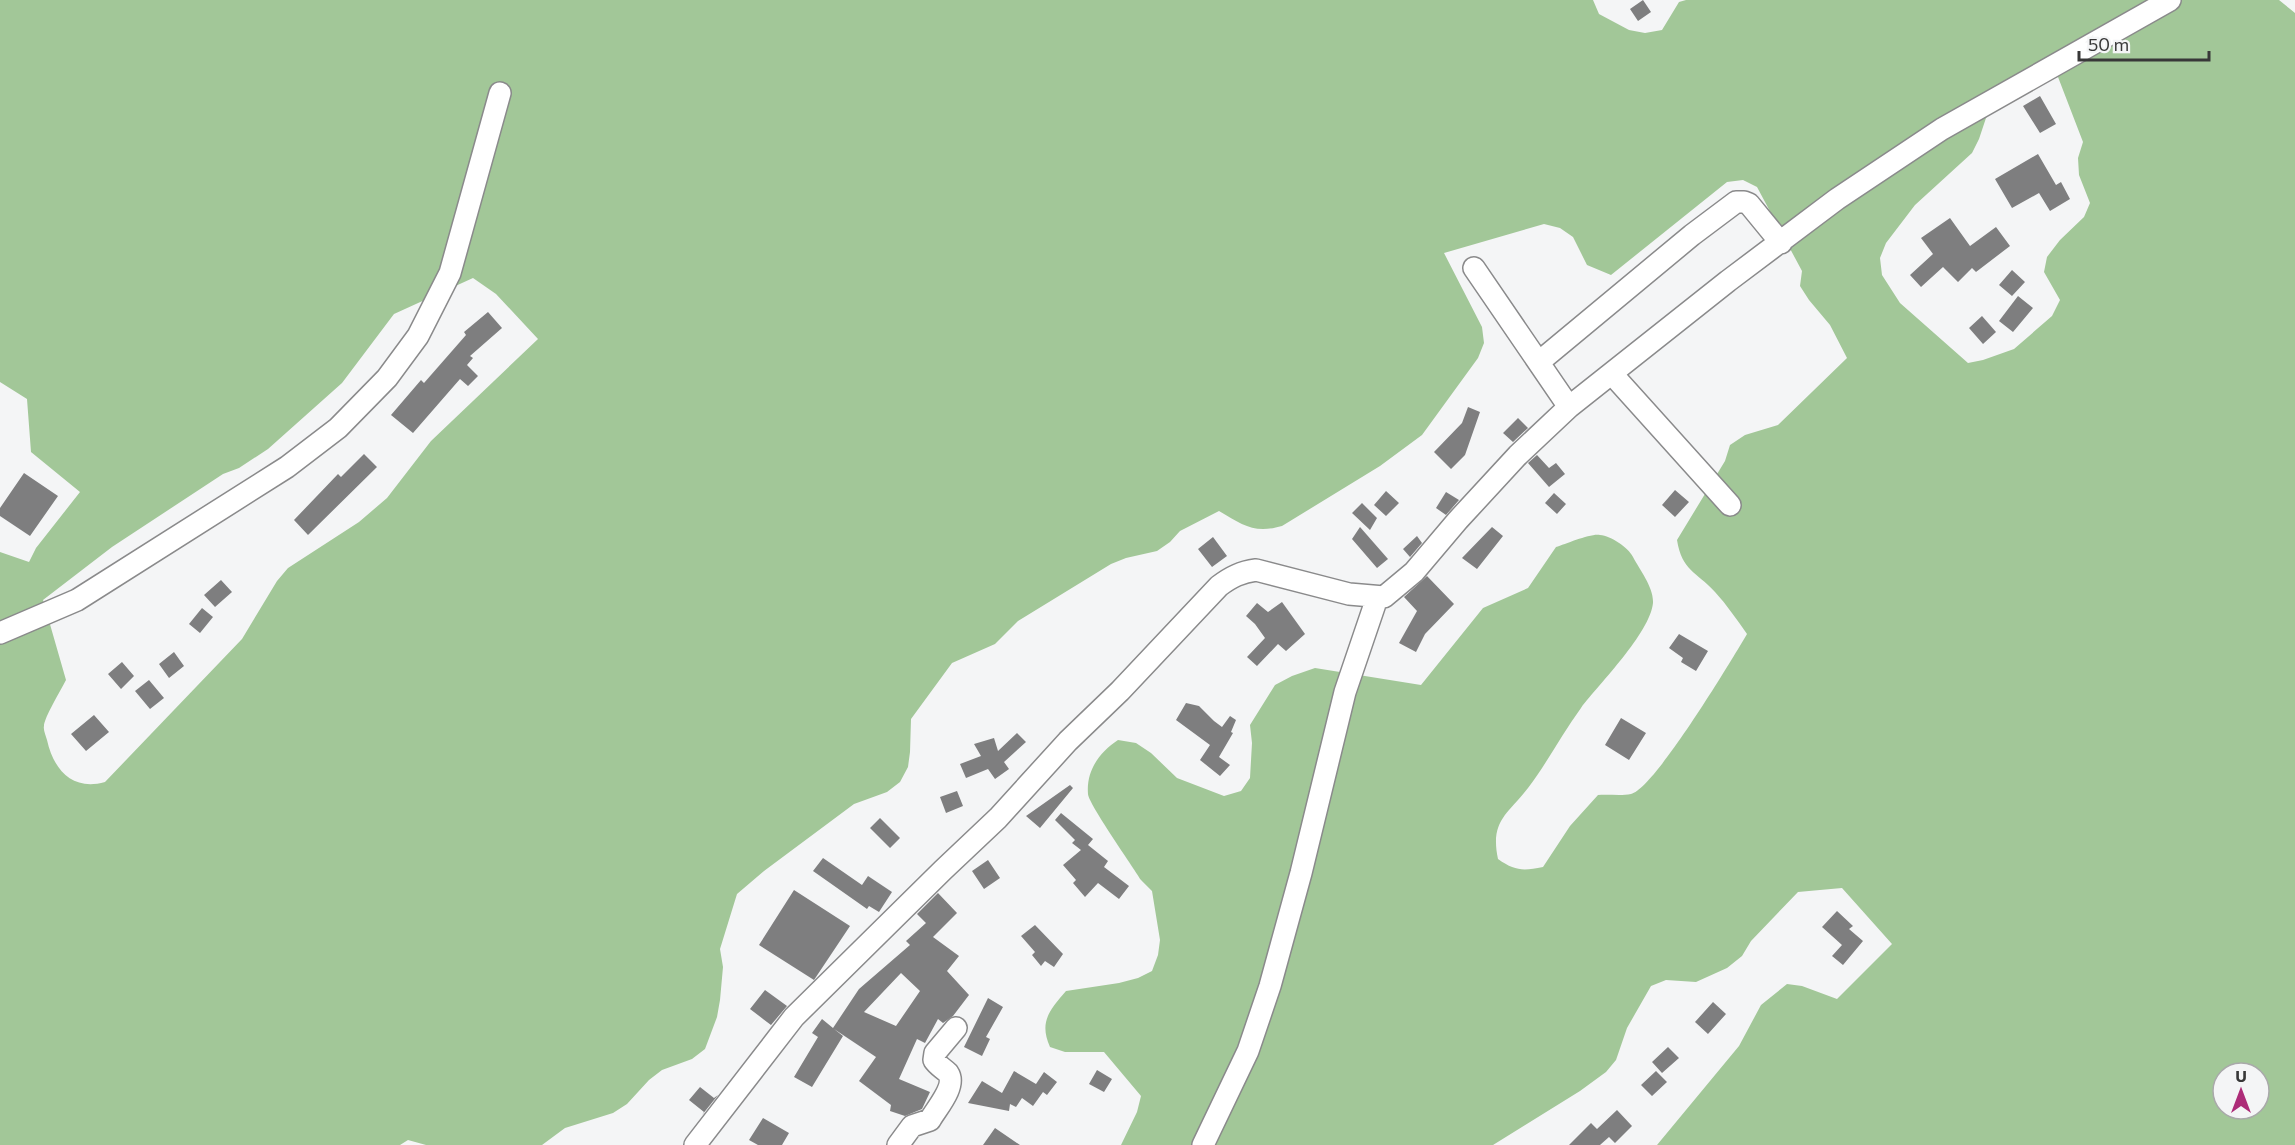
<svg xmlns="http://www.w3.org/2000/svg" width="2295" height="1145" font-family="Commissioner,sans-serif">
<rect width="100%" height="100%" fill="#f4f5f6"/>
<path fill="#a2c798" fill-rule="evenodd" d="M0,0H1593L1599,14L1629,30L1645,33L1662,30L1679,2L1686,0H2279L2295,13V1145H1657L1739,1046L1761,1005L1787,984L1802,986L1837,999L1892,944L1842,888L1798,892L1751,941L1742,956L1727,968L1696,982L1666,980L1651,986L1627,1028L1616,1060L1606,1072L1580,1091L1493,1145H1121L1137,1112L1141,1096L1104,1052H1065L1050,1047C1039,1022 1049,1011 1066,991L1119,983L1138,978L1152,971L1158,955L1160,940L1152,891L1141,880C1133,867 1088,803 1088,794C1086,770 1100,752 1118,740L1136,743L1151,753L1177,778L1224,796L1241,791L1250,778L1252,743L1250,725L1275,685L1292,676L1315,668L1421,685L1483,608L1528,588L1556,547C1566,544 1591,533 1600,535C1611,536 1628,547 1633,557C1640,570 1654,588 1653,603C1650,633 1600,683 1581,708C1562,734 1547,763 1528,788C1507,815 1490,821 1498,859C1515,871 1523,871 1543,867L1570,826L1598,795C1608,794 1621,796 1631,794C1655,788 1731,661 1747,634C1737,620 1727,605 1715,592C1696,571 1682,571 1677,540L1725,461L1730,445L1745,435L1778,425L1847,358L1830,325L1809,300L1800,286L1802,271L1757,187L1743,180L1727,182L1611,275L1587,265L1573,237L1560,228L1544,224L1444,253L1482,327L1484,343L1478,358L1422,435L1380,466L1282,526C1254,534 1243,525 1219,511L1180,531L1170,542L1157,551L1126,558L1111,564L1018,621L995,644L952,663L911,719L910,752L908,767L900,782L887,792L854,804L764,871L737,894L720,949L723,967L720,1000L717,1017L705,1049L692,1059L662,1070L649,1080L627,1104L613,1113L565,1128L542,1145H426L408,1140L400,1145H0V552L29,562L36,548L80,492L31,452L27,399L0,382ZM2058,77L2083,142L2078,158L2079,175L2090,203L2084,217L2060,240L2047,257L2044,272L2060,300L2052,316L2014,349L1983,360L1968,363L1900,303L1882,275L1880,258L1886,243L1915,205L1972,153L1979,139L1986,118L2003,98L2022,88ZM473,278L496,294L538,339L431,441L387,498L359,522L288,568L277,581L242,639L105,782C73,791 54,771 47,740C46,736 43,730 44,726C44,718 61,690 66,680L43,600L112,547L223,474L239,468L268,449L342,383L394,314ZM2223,1073H2259V1109H2223Z"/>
<path fill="#7e7e7f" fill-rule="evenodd" d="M1643,0L1651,12L1638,21L1630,9Z
M2040,96L2056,124L2040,133L2023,106Z
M2038,154L2056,185L2061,182L2070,199L2050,211L2039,193L2012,208L1995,179Z
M1950,218L1970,246L1996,227L2010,246L1976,272L1972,268L1958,282L1943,267L1921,287L1910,275L1933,254L1921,238Z
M2012,270L2025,282L2012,296L1999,285Z
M2018,296L2033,308L2013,332L1999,321Z
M488,312L502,328L470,356L473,358L467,365L478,376L468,386L460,379L413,433L391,415L421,380L424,383L466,335L464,332Z
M1982,316L1996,332L1983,344L1969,328Z
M1468,407L1480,412L1465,455L1451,469L1434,452L1462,423Z
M1518,418L1528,428L1513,442L1503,433Z
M364,454L377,467L308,535L294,520L338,474L341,477Z
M1537,455L1549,468L1556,463L1565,474L1549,487L1528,463Z
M24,473L58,496L30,536L0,516V508Z
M1675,490L1689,502L1675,517L1662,505Z
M1386,491L1399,503L1386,516L1374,505Z
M1446,492L1459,500L1446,515L1436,508Z
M1554,493L1566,504L1557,514L1545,503Z
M1362,503L1377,518L1370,530L1352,513Z
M1360,527L1388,559L1377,568L1352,539Z
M1492,527L1503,536L1477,569L1462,558Z
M1417,536L1422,543L1410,557L1403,549Z
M1213,537L1227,556L1212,567L1198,549Z
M1427,576L1454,604L1425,634L1416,652L1399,643L1417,611L1404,597Z
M221,580L232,592L215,607L204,595Z
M1282,602L1305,634L1286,651L1278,644L1257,666L1247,657L1265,638L1255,624L1246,616L1257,603L1268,612Z
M202,608L213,617L200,633L189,624Z
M1679,634L1708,651L1696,671L1681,662L1683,658L1669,648Z
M174,652L184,666L169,678L159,664Z
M122,662L134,676L121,689L108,674Z
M149,680L164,698L150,709L135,691Z
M1186,703L1199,706L1214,721L1222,727L1230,716L1236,720L1231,732L1233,733L1219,757L1230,765L1220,776L1200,760L1210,745L1176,720Z
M94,715L109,732L86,751L71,734Z
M1621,718L1646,733L1629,760L1605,745Z
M1017,733L1026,742L1004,762L1009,769L995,779L988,769L966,778L960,764L981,756L974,744L994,738L998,751Z
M1070,785L1073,788L1040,828L1026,816Z
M957,791L963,806L946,813L940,797Z
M1061,813L1093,839L1088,845L1108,861L1104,867L1129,886L1119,899L1098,883L1085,897L1073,883L1076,880L1063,865L1081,850L1072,843L1075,840L1055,820Z
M880,818L900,838L890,848L870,828Z
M823,858L862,885L868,876L892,892L879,912L869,906L867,909L813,871Z
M988,860L1000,878L984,889L972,871Z
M794,890L850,926L814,980L759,945Z
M938,893L957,913L933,937L959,956L947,971L969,995L953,1016L943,1023L938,1019L925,1043L917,1039L899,1079L930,1092L922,1109L905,1116L890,1111L891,1105L859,1081L876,1057L834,1029L843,1036L812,1087L794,1077L818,1037L812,1033L822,1019L833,1028L859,989L910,945L906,941L926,923L917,914ZM901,973L920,991L896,1026L864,1012Z
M1837,911L1853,926L1849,929L1863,941L1843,965L1832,956L1842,945L1822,927Z
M1035,925L1063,954L1054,967L1045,961L1041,966L1032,955L1035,952L1021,936Z
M765,990L787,1006L771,1025L750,1009Z
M988,998L1003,1007L986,1037L990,1039L982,1056L964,1047Z
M1713,1002L1726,1014L1708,1034L1695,1022Z
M1668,1047L1679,1058L1662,1073L1652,1062Z
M1097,1070L1112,1079L1104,1092L1089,1084Z
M1014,1071L1036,1084L1044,1072L1057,1082L1047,1095L1043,1092L1033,1106L1022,1098L1016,1107L1010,1104L1009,1111L968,1103L982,1081L1002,1093Z
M1656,1071L1667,1082L1652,1096L1641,1085Z
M700,1087L714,1098L718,1095L702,1115L704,1112L689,1100Z
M1617,1110L1632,1126L1615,1143L1609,1137L1600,1145H1569L1591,1123L1597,1129Z
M763,1118L789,1133L782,1145H758L749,1140Z
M995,1128L1020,1145H983Z"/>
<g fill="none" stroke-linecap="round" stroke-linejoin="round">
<g stroke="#8a8a8b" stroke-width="24">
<path id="minor" d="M1474,268L1569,407
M1539,362L1692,235L1736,202H1744L1749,204L1781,243
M1612,374L1730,505
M0,633L77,600L287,467L338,428L387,378L418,336L450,273L500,93
M695,1145L794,1017L943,870L998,818L1068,741L1120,691L1219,586C1231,577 1241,572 1256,570L1349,594L1384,597L1414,572L1458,520L1518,455L1569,407L1728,281L1837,199L1942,129L2170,0
M898,1145L912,1126L930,1120C936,1109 957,1086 948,1073C943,1068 938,1066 934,1060L935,1053L956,1028
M1203,1145L1248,1051L1270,986L1301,873L1345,692L1377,598"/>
</g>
<use href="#minor" stroke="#fff" stroke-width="21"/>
</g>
<g transform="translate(2241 1091)"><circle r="28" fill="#f4f5f6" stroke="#a9a9aa" stroke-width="1.5"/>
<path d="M0-4.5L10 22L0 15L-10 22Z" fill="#ad2c78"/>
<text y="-9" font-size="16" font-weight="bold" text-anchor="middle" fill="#383838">U</text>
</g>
<path d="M2079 51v9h130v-9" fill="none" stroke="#383838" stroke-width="3"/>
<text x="2088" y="51" font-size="18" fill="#383838" stroke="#f4f5f6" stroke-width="4.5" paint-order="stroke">50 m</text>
</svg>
